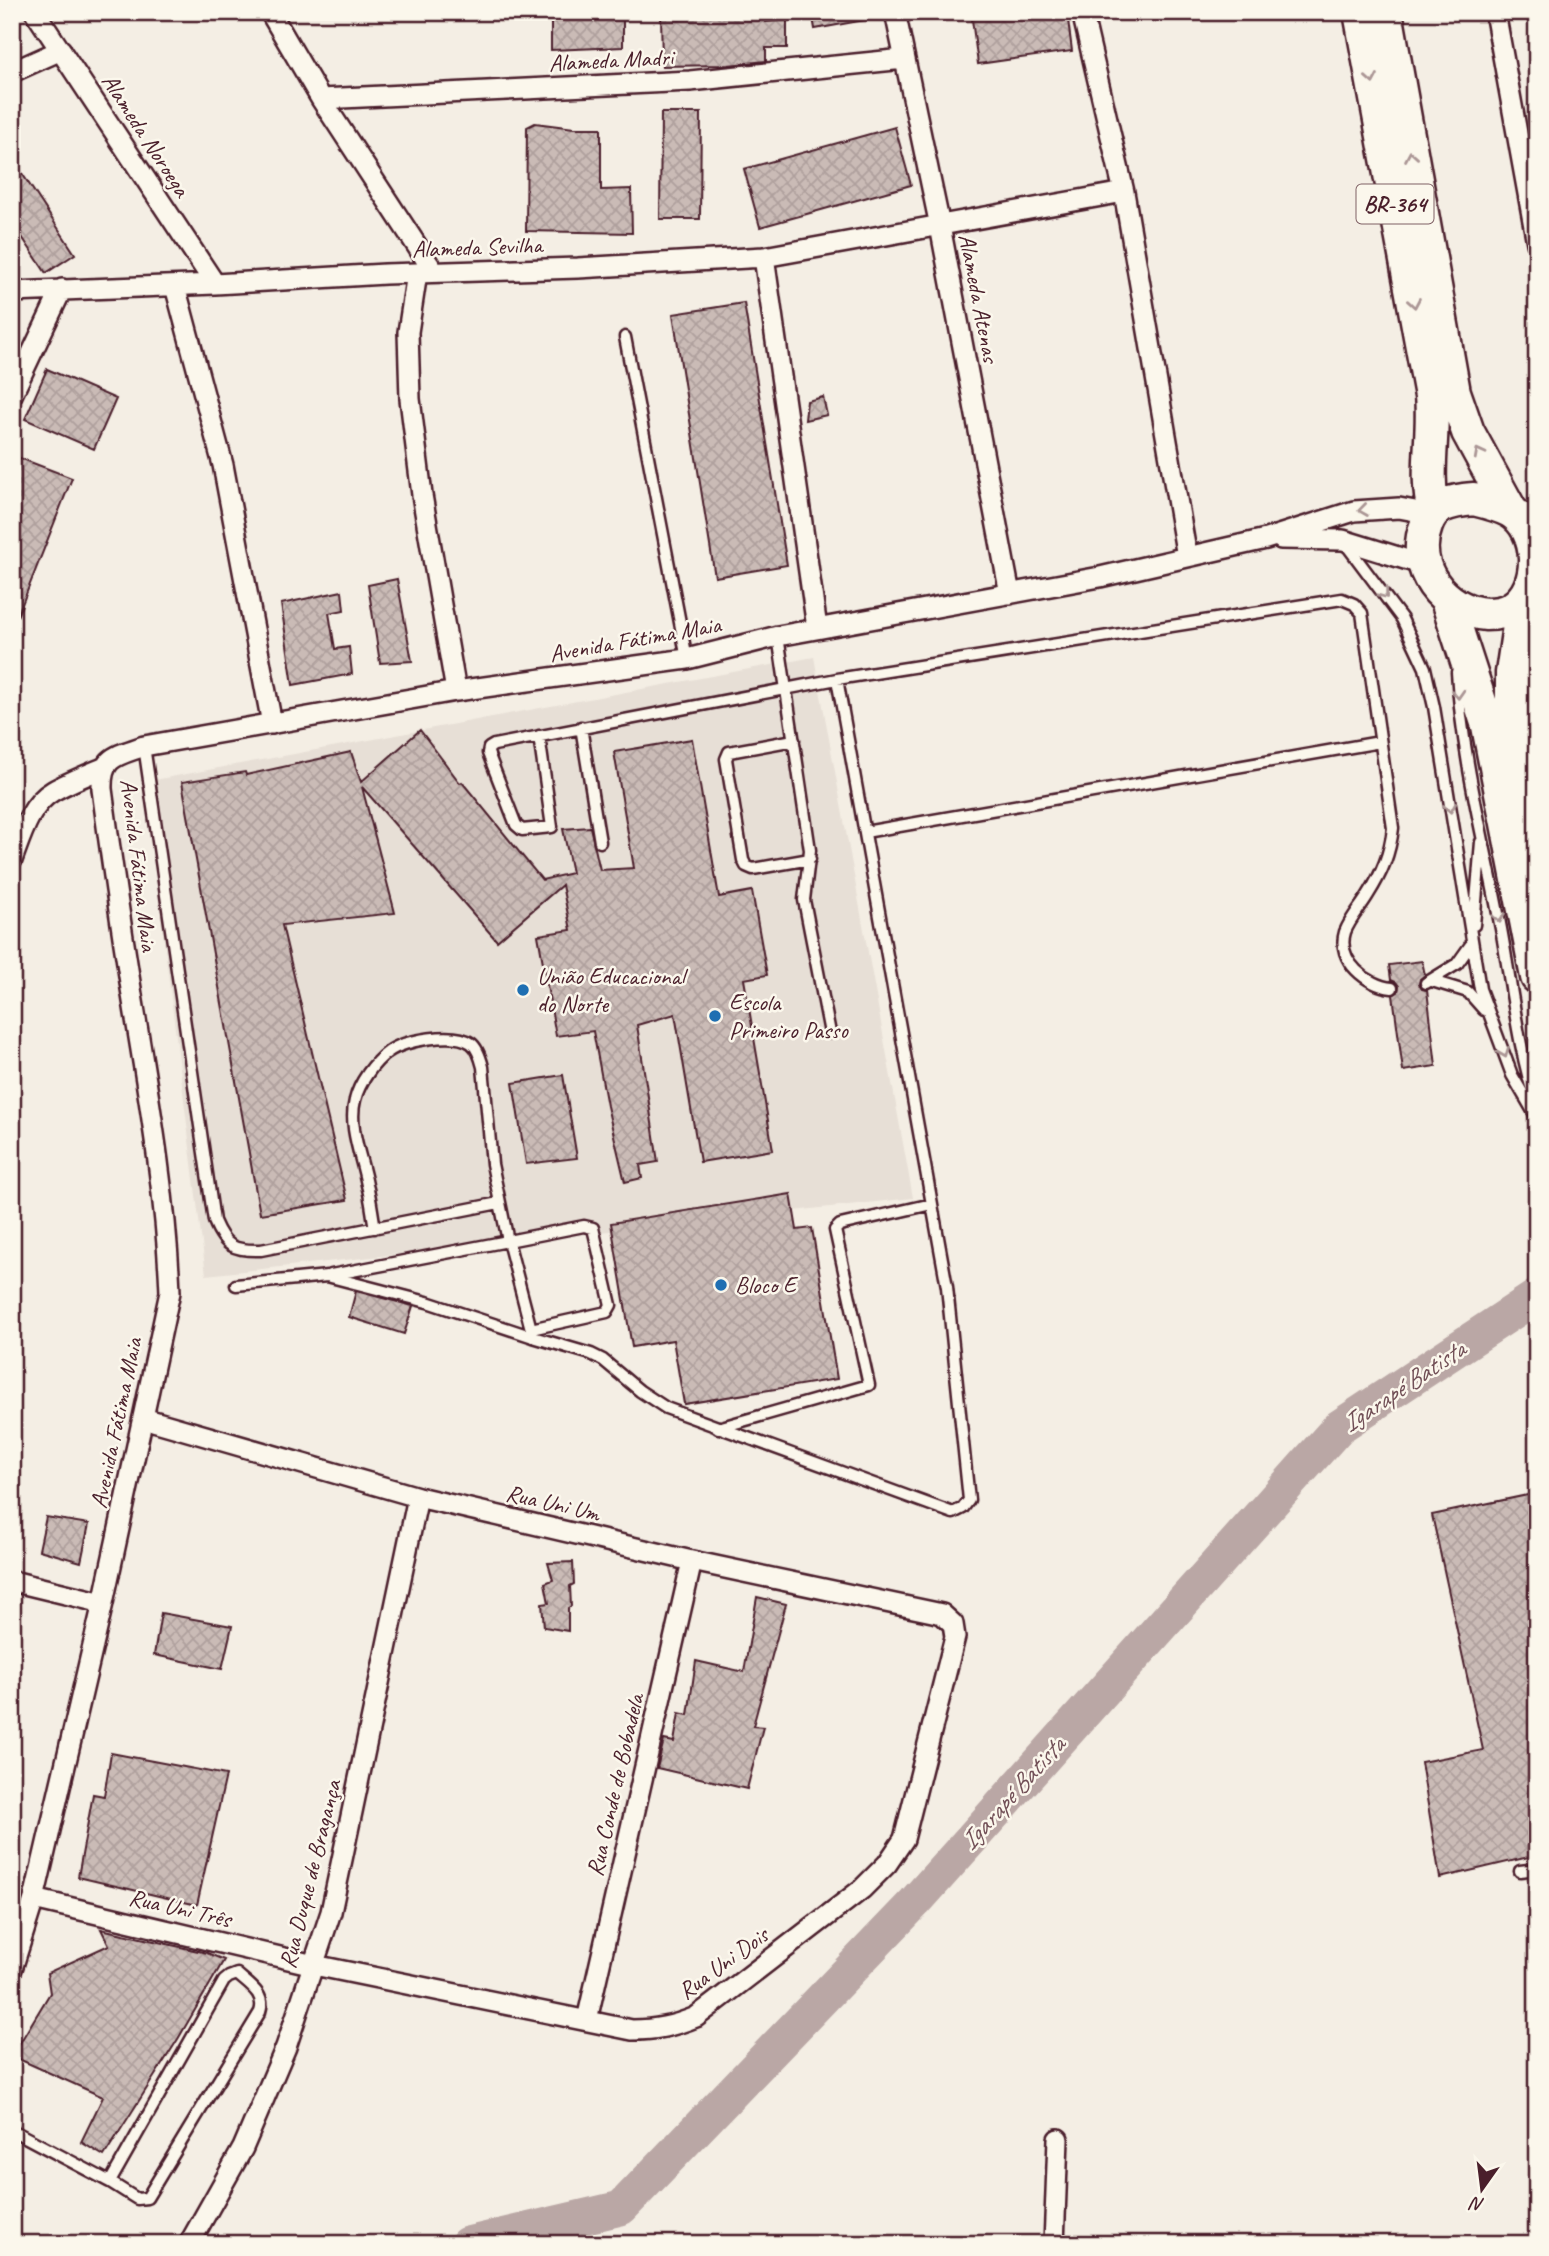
<svg xmlns="http://www.w3.org/2000/svg" width="1549" height="2256" font-family="Caveat,sans-serif">
<defs>
<pattern id="building-cross-hatch" width="8" height="8" patternUnits="userSpaceOnUse" patternTransform="scale(1.75)"><rect width="8" height="8" fill="#cabbb6"/><path d="M0 0l8 8M0 8l8-8" fill="none" stroke="#afa09d"/></pattern>
</defs>
<rect width="100%" height="100%" fill="#f4eee4"/>
<filter id="ink" filterUnits="userSpaceOnUse"><feTurbulence type="fractalNoise" baseFrequency=".0143" numOctaves="2"/><feDisplacementMap in="SourceGraphic" scale="14" xChannelSelector="R" yChannelSelector="G"/><feConvolveMatrix kernelMatrix="1 2 1 2 8 2 1 2 1" color-interpolation-filters="sRGB"/></filter>
<g filter="url(#ink)">
<path fill="#e7dfd6" d="M814,657L913,1198L206,1275L144,782Z"/>
<g fill="none" stroke-linecap="round" stroke-linejoin="round">
<path stroke="#baa7a5" stroke-width="35" d="M467,2244L621,2208L915,1902L1339,1427L1537,1296"/>
</g>
<path fill="url(#building-cross-hatch)" stroke="#4a1f2b" stroke-width="2" d="M551,12H623V47L551,50Z
M661,12H765V22L787,20V48H766V61L728,65L662,66Z
M812,12H864L865,20L815,29Z
M971,12H1067L1072,51L978,64Z
M661,113H701L700,219H660Z
M535,123L574,128H601V190L631,189L632,233L526,231L527,127Z
M895,127L911,185L760,227L744,169Z
M12,158L75,254L46,273L12,222Z
M744,303L787,565L715,577L673,314Z
M47,369L116,399L94,449L25,419Z
M823,397L827,415L805,420L807,401Z
M12,455L72,478L13,627H12Z
M397,579L412,661L380,663L368,585Z
M342,591L344,610L329,613L335,649L349,647L352,674L293,685L281,604Z
M420,730L460,783L462,782L542,880L572,873L563,829L590,827L600,870L634,868L614,752L692,739L719,897L752,891L767,975L744,979L773,1150L700,1162L675,1014L637,1025L658,1162L640,1165L642,1178L625,1182L607,1106L593,1031L556,1036L538,935L571,930L562,885L497,941L362,787L395,913L282,925L347,1200L260,1214L182,782L245,772L246,775L351,752L361,782Z
M1422,961L1425,975L1420,979L1419,984L1422,989L1427,990L1436,1066L1403,1071L1393,995L1398,992L1399,986L1396,982L1391,980L1389,965Z
M563,1075L577,1158L526,1164L513,1083Z
M791,1194L797,1230L812,1228L837,1379L684,1404L673,1340L632,1347L611,1223Z
M356,1291L413,1306L404,1334L349,1317Z
M1537,1493V1855L1440,1878L1421,1762L1483,1750L1432,1515Z
M46,1517L89,1524L81,1562L39,1550Z
M573,1562L574,1584L570,1586L571,1606L568,1608V1631L544,1627L542,1604L549,1603L545,1583L553,1580L548,1563Z
M757,1597L786,1604L753,1726L763,1727L747,1789L657,1768L664,1740L674,1742L679,1713L688,1715L696,1661L744,1672Z
M161,1613L232,1626L222,1669L154,1655Z
M111,1753L226,1775L197,1905L78,1877L93,1794L104,1796Z
M101,1929L207,1953L224,1960L178,2039L104,2156L81,2142L103,2097L12,2056L50,1993L47,1973L109,1945Z"/>
<g fill="none" stroke-linecap="round" stroke-linejoin="round">
<g stroke="#4a1f2b" stroke-width="15">
<path id="service" d="M625,337L687,659
M1345,543L1402,619L1425,668L1434,707L1480,989L1512,1075L1537,1118
M778,636L810,850L804,900L830,1033
M1457,672C1462,759 1485,843 1501,929C1512,988 1518,1049 1537,1106
M581,727L600,842
M539,736L552,827L522,830L516,825L488,753L489,748L494,745L837,679L1342,599L1354,604L1362,613L1393,828C1390,854 1382,873 1368,895C1361,907 1350,919 1345,932C1336,961 1368,986 1392,988
M794,740L729,752L726,759L743,860L746,866L753,869L810,859
M144,746L214,1221C225,1247 234,1251 261,1250L499,1203
M865,832L1380,742
M1474,925L1481,842
M1432,981L1468,992L1484,1010
M1426,983L1457,964L1472,943
M375,1228C372,1213 371,1199 367,1185C362,1158 348,1127 355,1100C359,1083 374,1062 388,1052C404,1040 454,1031 471,1043C478,1048 481,1059 483,1067L492,1164L508,1241L584,1226L593,1228L611,1305L607,1312L531,1329
M331,1275L508,1241L532,1333
M236,1285L327,1276L427,1302L533,1337L591,1354L603,1360L640,1391L666,1408L953,1513L963,1508L969,1500L947,1287L837,679
M718,1428L869,1385L835,1230L840,1225L932,1204
M1520,1871L1537,1869
M12,2130L110,2182L137,2199L147,2198L260,2012C266,1994 249,1985 237,1974L229,1977L224,1981L110,2182"/>
</g>
<g stroke="#4a1f2b" stroke-width="24">
<path id="minor" d="M35,12L215,284
M270,12L321,99L434,272
M895,12L940,226L1010,594
M1082,12L1124,192L1187,557
M1495,12L1537,243
M12,72L61,50
M321,99L690,81L904,59
M764,257L817,628
M417,273L408,332L410,399L422,495L456,691
M175,286L223,465L272,724
M12,292L215,284L385,274L578,268L764,257L1124,192
M12,395L62,289
M1281,539L1343,540L1424,565
M12,860C21,836 30,804 53,791C69,782 87,775 103,768
M12,1581L103,1603
M34,1899L314,1965L632,2030C656,2030 674,2026 696,2017L862,1889L887,1864L904,1839L955,1637L953,1624L942,1614L692,1561L418,1497L143,1418
M12,1969L34,1899L103,1603L170,1292C166,1193 148,1093 132,995C121,926 111,858 102,789C101,756 117,756 144,746L456,691L687,659L778,636L1100,577L1266,539L1354,511L1399,508L1431,514
M587,2020L692,1561
M189,2244L243,2148L286,2047L331,1912L418,1497
M1054,2244L1058,2139"/>
</g>
<g stroke="#4a1f2b" stroke-width="37">
<path id="primary" d="M1360,12L1431,396C1435,434 1424,474 1434,511
M1386,12L1454,392L1468,432L1511,511
M1474,499C1486,502 1499,505 1510,511C1542,529 1544,589 1512,608C1504,613 1495,614 1486,614C1443,611 1410,567 1426,526C1429,517 1433,510 1442,506C1452,501 1463,500 1474,499Z
M1523,599L1512,673V706L1537,845
M1447,600L1488,726L1537,977"/>
</g>
<use href="#service" stroke="#fbf7ec" stroke-width="10"/>
<use href="#minor" stroke="#fbf7ec" stroke-width="19"/>
<use href="#primary" stroke="#fbf7ec" stroke-width="32"/>
</g>
<defs><path id="oneway-chevron" d="M-2-3.5L2.5 0L-2 3.5" fill="none" stroke-width="1.6" stroke-linecap="round" stroke-linejoin="round" transform="scale(1.75)"/></defs>
<g stroke="#ab9695">
<use href="#oneway-chevron" transform="translate(1372 79) rotate(80)"/>
<use href="#oneway-chevron" transform="translate(1411 156) rotate(-100)"/>
<use href="#oneway-chevron" transform="translate(1414 303) rotate(80)"/>
<use href="#oneway-chevron" transform="translate(1479 453) rotate(-118)"/>
<use href="#oneway-chevron" transform="translate(1363 510) rotate(172)"/>
<use href="#oneway-chevron" transform="translate(1384 594) rotate(53)"/>
<use href="#oneway-chevron" transform="translate(1458 694) rotate(87)"/>
<use href="#oneway-chevron" transform="translate(1450 808) rotate(81)"/>
<use href="#oneway-chevron" transform="translate(1499 918) rotate(79)"/>
<use href="#oneway-chevron" transform="translate(1504 1053) rotate(68)"/>
</g>
</g>
<g fill="#1f6fb2" stroke="#fbf7ec" stroke-width="2.5">
<circle cx="523" cy="990" r="7"/>
<circle cx="715" cy="1016" r="7"/>
<circle cx="721" cy="1285" r="7"/>
</g>
<g text-anchor="middle" stroke-width="5" stroke-linejoin="round" paint-order="stroke">
<rect fill="#fbf7ec" stroke="#7f6065" stroke-width="2" x="1356.5" y="184.5" width="77" height="39" rx="5"/>
<g font-size="23" font-weight="bold" fill="#4a1f2b">
<text x="1395" y="212">BR-364</text>
</g>
<g font-size="24" fill="#4a1f2b" stroke="#fbf7ec">
<text transform="translate(611 60) rotate(-3)" y="8">Alameda Madri</text>
<text transform="translate(146 135) rotate(57)" y="8">Alameda Noroega</text>
<text transform="translate(477 247) rotate(-2)" y="8">Alameda Sevilha</text>
<text transform="translate(979 298) rotate(79)" y="8">Alameda Atenas</text>
<text transform="translate(635 639) rotate(-10)" y="8">Avenida Fátima Maia</text>
<text transform="translate(139 865) rotate(83)" y="8">Avenida Fátima Maia</text>
<text transform="translate(116 1423) rotate(-78)" y="8">Avenida Fátima Maia</text>
<text transform="translate(553 1503) rotate(13)" y="8">Rua Uni Um</text>
<text transform="translate(615 1785) rotate(-77)" y="8">Rua Conde de Bobadela</text>
<text transform="translate(310 1874) rotate(-76)" y="8">Rua Duque de Bragança</text>
<text transform="translate(180 1908) rotate(13)" y="8">Rua Uni Três</text>
<text transform="translate(723 1963) rotate(-36)" y="8">Rua Uni Dois</text>
</g>
<g font-size="24" fill="#4a1f2b" stroke="#fbf7ec" text-anchor="start">
<text x="537" y="984">União Educacional<tspan x="537" dy="28">do Norte</tspan></text>
<text x="729" y="1010">Escola<tspan x="729" dy="28">Primeiro Passo</tspan></text>
<text x="735" y="1293">Bloco E</text>
</g>
<g font-size="26" font-style="italic" fill="#714f56" stroke="#fbf7ec">
<text transform="translate(1403 1386) rotate(-34)" y="9">Igarapé Batista</text>
<text transform="translate(1012 1793) rotate(-48)" y="9">Igarapé Batista</text>
</g>
</g>
<rect width="1549" height="2256" fill="none" stroke="#fbf7ec" stroke-width="42"/>
<rect x="21" y="21" width="1507" height="2214" fill="none" stroke="#4a1f2b" stroke-width="2.5" filter="url(#ink)"/>
<g transform="translate(1482 2189) rotate(194)" stroke="#fbf7ec" stroke-width="5" paint-order="stroke">
<path d="M0-5L12 26L0 18L-12 26Z" fill="#4a1f2b"/>
<text y="-10" font-size="19" font-weight="bold" text-anchor="middle" fill="#4a1f2b">N</text>
</g>
</svg>
